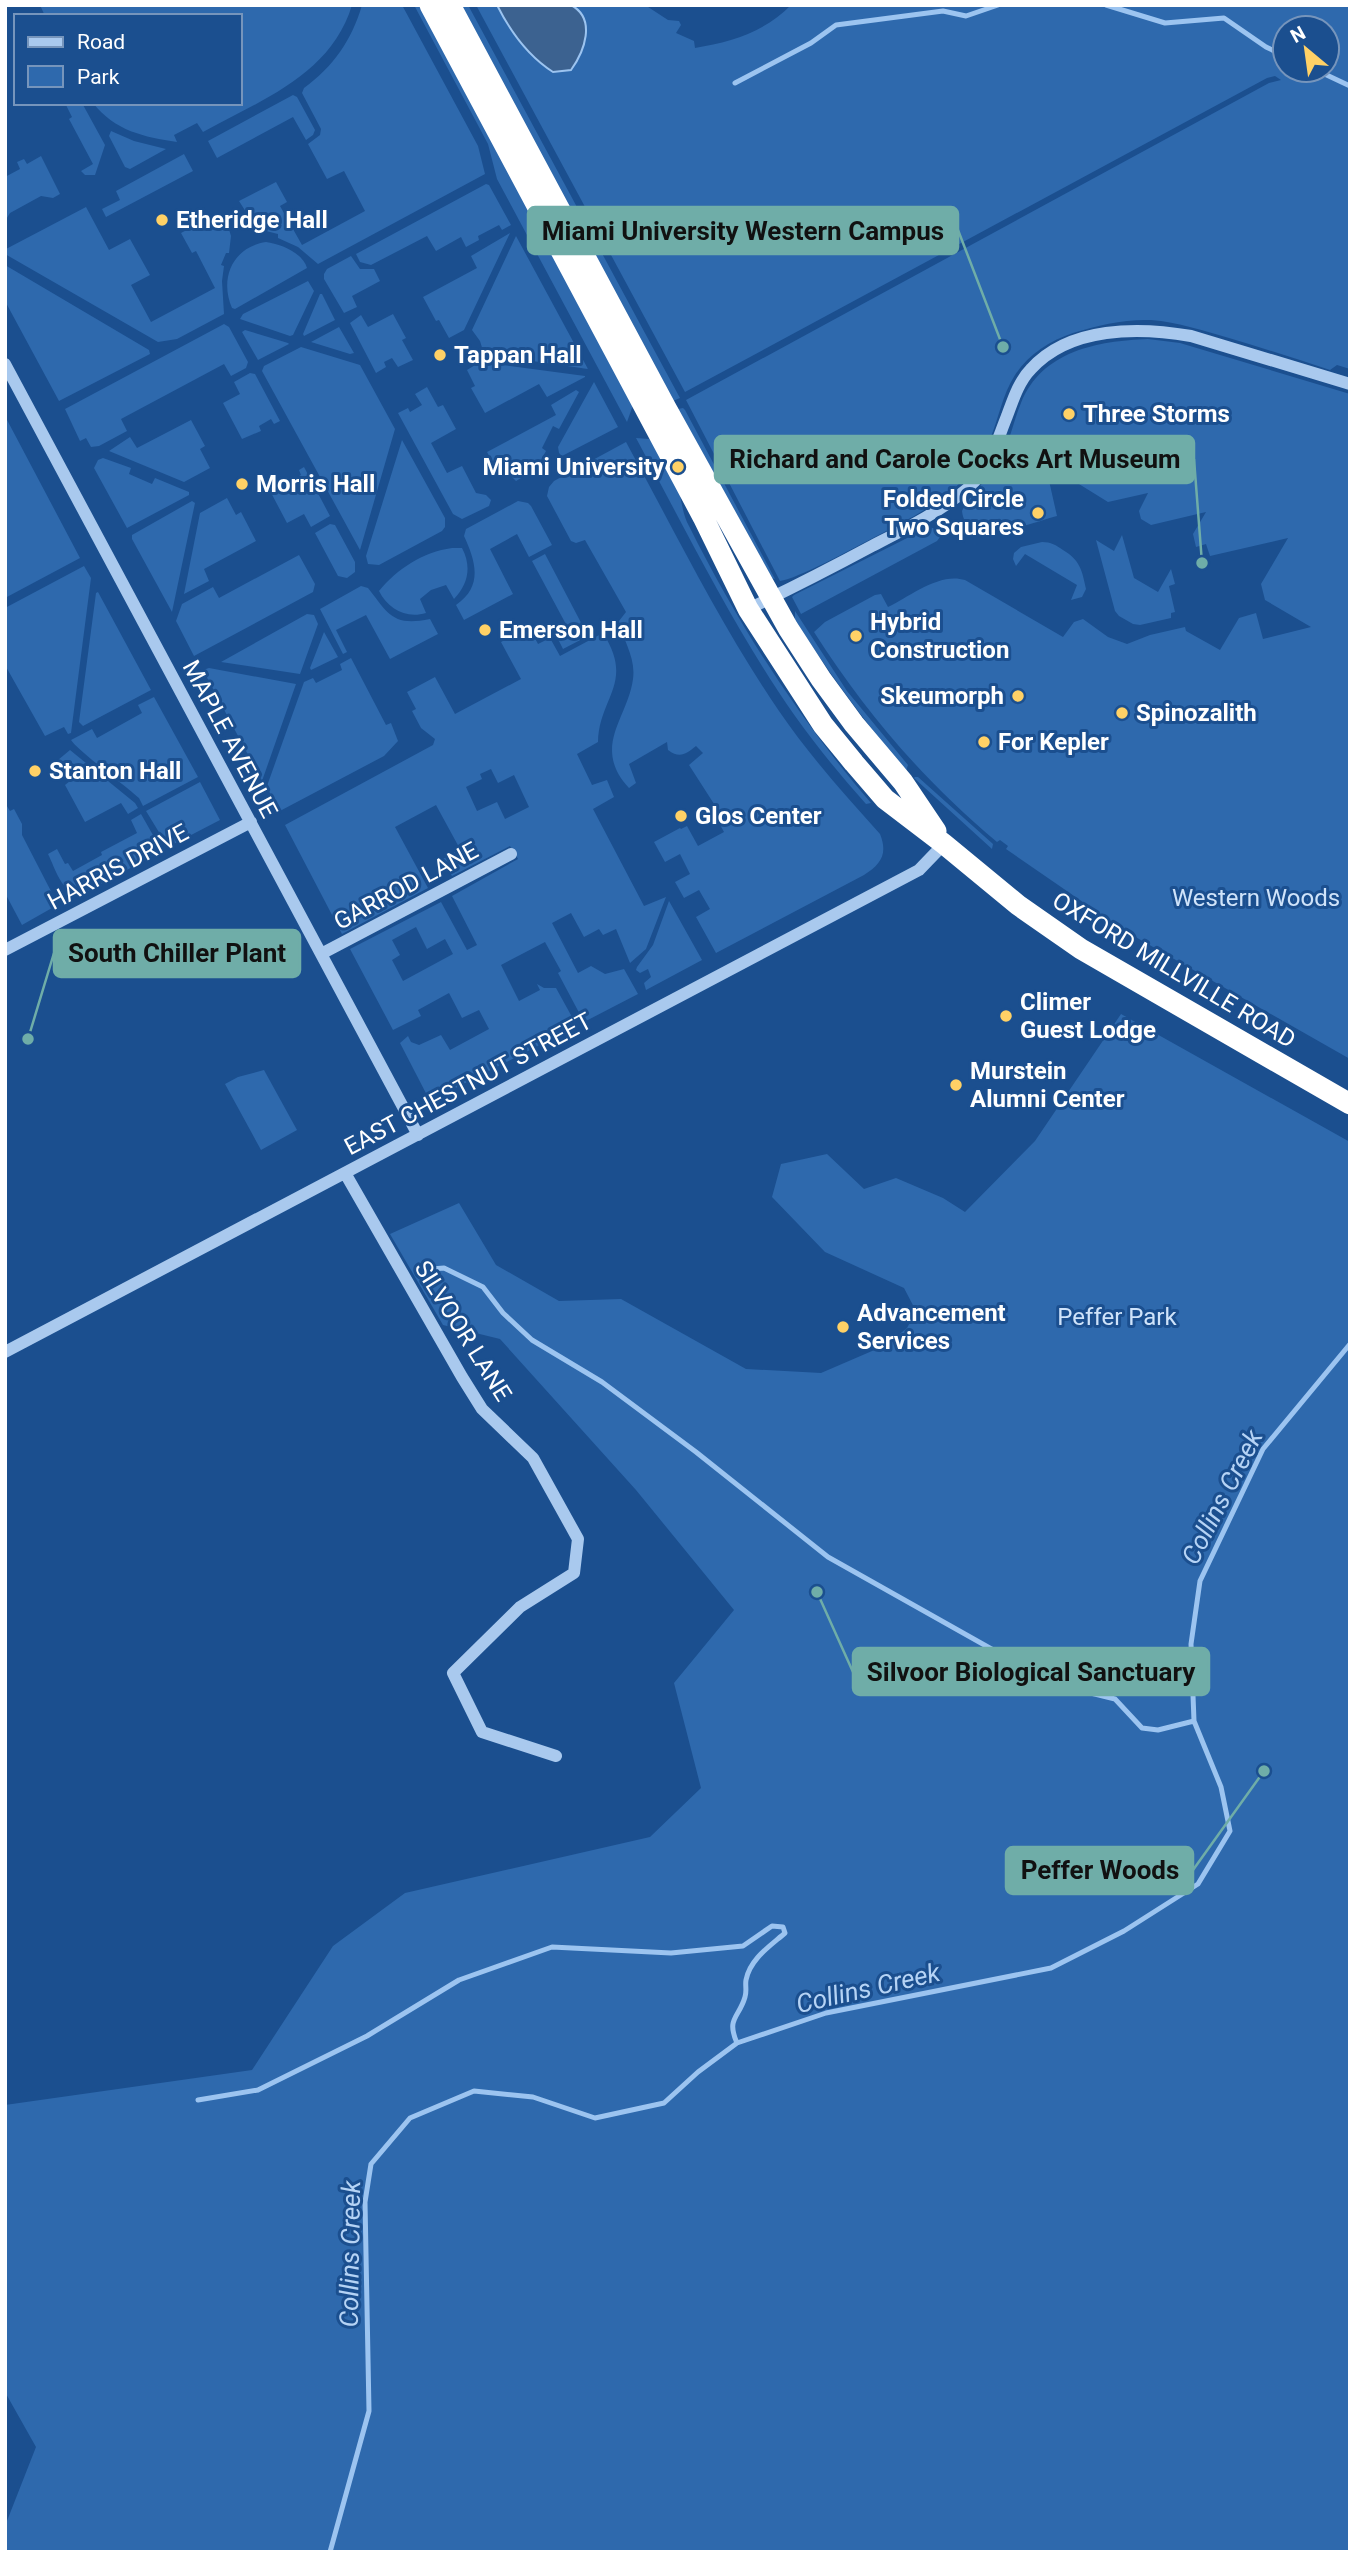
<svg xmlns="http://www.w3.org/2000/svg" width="1355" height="2557" font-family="Roboto,sans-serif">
<rect width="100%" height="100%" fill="#1b4f8f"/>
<path fill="#2e69ad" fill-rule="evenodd" d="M40,5H352C331,75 261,100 203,132L197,123L174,135L177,142C144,137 115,131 93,103H240V16H45Z
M362,5H402L478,146L485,174L318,264L298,247L278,238V234L266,231L265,234L250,226L241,215L246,212L239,201L276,182L287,202L280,206L302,245L365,211L344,171L327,179L308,144L320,135L321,129L302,93L304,88C333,67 352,40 362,5Z
M414,5H421L633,405L627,422L497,179L488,144Z
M461,5H468L680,398L673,401Z
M476,5H645L668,20L679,21L681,25L676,33L694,41L695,48C731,42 765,32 791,5H1350V369L1337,365L1330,370C1296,359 1263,348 1229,338C1204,331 1178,322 1151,320C1125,319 1098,325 1073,333C1049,341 1029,354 1015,375C1002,395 999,418 990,439C966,494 921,512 871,539C854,548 797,579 780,581L686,400L1269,83L1281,80L1275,76L1267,78L685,392ZM1285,28H1327V70H1285Z
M293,95L297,97L315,130L313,135L306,140L293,117L217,158L208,141Z
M65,103H82L105,145L95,175H85L81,171L93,164L69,119L72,117Z
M111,131L134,141L166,149L130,169L125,167L109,136Z
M184,154L193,171L106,217L102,209L120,200L116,191Z
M41,156L60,194L53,198L41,196L10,213L5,221V177L20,169L17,162L24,159L27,164Z
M486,184L489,185L511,225L502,230L499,225L478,236L479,240L466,247L461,237L436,251L427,236L371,265L360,262L356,254Z
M86,207L109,250L130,239L150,275L131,285L151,322L215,288L196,251L192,253L181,233L215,215L221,226L227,223L231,236L229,253H226L221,265L224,266L222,281L224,314L177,339L158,342L5,254L6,249Z
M510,233L464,330L449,338L439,320L436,321L423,297L477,268L471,256Z
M516,236L588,369L484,354L480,341L472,330Z
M266,242C281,244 303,253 307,268L235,309L232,308C219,278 233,247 266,242Z
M351,256L360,269H374L380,281L352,296L357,307L344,313L324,279V274L327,269Z
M5,265L149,350L150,354L59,401L5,301Z
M308,281L314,291L293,335L290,336L240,319L243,314Z
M320,294H322L335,320L304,336L303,334Z
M393,314L406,338L402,340L413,360L398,367L392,358L384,362L386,367L376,373L350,323L361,315L368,327Z
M224,324L229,327L248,362L246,368L231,376L224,364L121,419L127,431L99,446L91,447L86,438L80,441L65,409Z
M339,327L354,353L350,354L311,342Z
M245,330L288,343L289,344L258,360L242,332Z
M1148,339L1180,343L1350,394V1059L1125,931L1006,849L1008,846L1000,840L997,842C924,781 865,712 814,632L825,622L875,595L881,594L888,607C910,596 940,572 965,580L1063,637L1074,622L1083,619L1108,637L1127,644L1150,635L1185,627L1186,631L1220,650L1239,618L1256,613L1263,639L1311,627L1265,600L1261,584L1288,538L1210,556L1206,544L1196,547L1193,534L1206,512L1151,525L1141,519L1139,511L1148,493L1108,502L1045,463L1057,516C1033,522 966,551 962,511C971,492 990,479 1000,459C1010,442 1013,422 1021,403C1042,351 1097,341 1148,339Z
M301,347L360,365L395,429L360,550L262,371L264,366Z
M480,362L585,376V377L547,397L539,384L485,413L471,388L475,386L467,370Z
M250,373L255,374L280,421L274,424L271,419L259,426L261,431L242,439L223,403L240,394L234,382Z
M594,382L618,427L562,456L559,453L558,447Z
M427,387L438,407L443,405L456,429L431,443L447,473L462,466L476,493L486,495L491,500L489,506L462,519L453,514L398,413L408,408L410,412L422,405L415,394Z
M576,390L579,392L559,429L553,426L542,448L546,451L536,469L516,481L507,472L500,476L487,452L556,415L551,405Z
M683,408L685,410L775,579L772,578L678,409Z
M6,418L80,558L5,598V419Z
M191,420L205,446L200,449L210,468L184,482L109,451L130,437L137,448Z
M636,438L649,439L655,443C663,456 672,471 677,485C682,499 682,514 689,526C739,626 798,718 871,803L866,804C841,776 817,747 795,716C734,629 687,532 636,438Z
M402,440L445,518V527L442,531L379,565L368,564L366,556Z
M626,442C675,532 721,626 779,711C809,755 845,795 880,834C888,854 881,864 864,875L716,953L696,917L710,909L699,890L684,898L675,882L690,874L680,854L665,862L654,842L680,828L681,829L687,826L698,846L724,832L712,810L716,807L689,765L703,753L696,746C686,754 680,759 668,750L667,742L629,764L636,783L629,788C591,747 628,718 633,679C636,657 623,641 619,621L626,612L585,540L576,543L571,541L547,496L549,487L554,481Z
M103,458L131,468L129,474L152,484L155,478L189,492V495L127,528L94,468L98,460Z
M304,467L330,516L311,527L304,514L287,523L268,487L286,478L289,481L301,475L299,470Z
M227,498L236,515L241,512L256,541L204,569L209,581L184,594L200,513Z
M192,501L195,503L172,612L132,539V535Z
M518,501L528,503L531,506L552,545L529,557L517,534L490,549L513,594L464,620L456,605C484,586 475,560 464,536L466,529Z
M330,524L335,525L355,562V572L347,578L338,576L315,533Z
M929,527L939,530L940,537L937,541L801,614L792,597L794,595Z
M1122,535L1134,578L1158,592L1171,569L1175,584L1169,586L1175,612L1171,613V618L1140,625L1133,624L1119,616L1115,611L1096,540L1114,551Z
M1042,542C1051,542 1056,545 1063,550C1080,560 1082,570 1086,589L1082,597L1071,600L1077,585L1025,554L1016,566L1013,559L1014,553L1021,547Z
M452,548H462C472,567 468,584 454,599L446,585L431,590L420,599L426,613C406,619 388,609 379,591C397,569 423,552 452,548Z
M545,554L588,636L563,649L556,635L568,628L532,561Z
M299,555L315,584L313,592L194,656L176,621L182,604L213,587L219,598Z
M84,566L91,578L71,733L68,734L64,727L45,736L5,665V608Z
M361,586L368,588C388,613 392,627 430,619L438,634L390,659L366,615L336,630L347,652L343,654L320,609Z
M98,592L151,690L83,726L79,722L96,593Z
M795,611L847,691L908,765L906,771C865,722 829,673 795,620Z
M307,614L314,615L318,624L300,674L221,662Z
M529,627L538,644L550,638L560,656L603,633C635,683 599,697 598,742L577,754L592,785L607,780L614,797L593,809L644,906L666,897L646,949L630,963L616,929L603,935L599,929L584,937L571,913L552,923L578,973L591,966L605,974L624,969L638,994L584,1022L558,973L561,971L545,942L501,965L519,1001L540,990L537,984L544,988H556L577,1026L430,1101L400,1043L408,1036L411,1042L419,1045L441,1035L450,1050L489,1029L479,1010L462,1018L449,993L418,1010L421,1016L393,1030L350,949L441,902L467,950L477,945L452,896L518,859L510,846L452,876L441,860L460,849L436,805L395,827L428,888L342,934L285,825L433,745L435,739L421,728L412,711L416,709L407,692L435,677L455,714L521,679L501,642ZM491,769L498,783L514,775L529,807L505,819L497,802L477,811L466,787L482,779L480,774ZM416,927L427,949L445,939L453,954L403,981L392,960L400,955L392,940Z
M324,632L338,657L311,670L310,668Z
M351,658L386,725L391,723L398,741L384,756L278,812L267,786L304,682L313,678L316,683L342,670L340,664Z
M209,668L296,684L262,781L203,670Z
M154,697L198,777L143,806L139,798C127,787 77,750 71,740L92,729L97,738L142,713L138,705Z
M70,750L135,803L138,808L128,814L121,803L85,822L65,785L70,781L58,760Z
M915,777H918L993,844L992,849L914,778Z
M200,782L220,820L168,847L146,811Z
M5,803L10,811L14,809L22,824V835L54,897L52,908L22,925L5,893Z
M141,814L162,851L84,893C63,898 56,870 48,854L57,849L65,864L68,863L73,871L102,855L101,852L137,833L131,820Z
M669,901L702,960L646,990L644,983L651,977L648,969L640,973L636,970L637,967L653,945Z
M1121,1014L1350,1142V2552H5V2526L36,2447L5,2392V2105L252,2070L333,1946L405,1893L650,1837L701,1788L674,1683L734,1610L636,1490L500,1339L443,1325L390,1234L459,1203L496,1265L559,1301L621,1299L746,1369L821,1373L886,1345L907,1328L916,1311L904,1288L825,1252L772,1197L781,1164L827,1154L864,1189L896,1178L943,1198L965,1212L1035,1141Z
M264,1070L297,1130L261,1150L225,1084L238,1077Z"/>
<path fill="#3c6290" stroke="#9cc4f0" stroke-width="2" d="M497,5H571C597,19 584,52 571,70L553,72C528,56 510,31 497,5Z"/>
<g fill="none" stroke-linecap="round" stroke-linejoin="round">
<path stroke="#9cc4f0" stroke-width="5" d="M1106,5L1165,23L1224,18L1266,47L1285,56
M1316,70L1350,86
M735,83L811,43L836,25L943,11L966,16L998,5
M432,1269L444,1268L483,1287L503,1313L532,1340L602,1382L696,1452L828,1557L1054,1684L1115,1699L1142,1728L1158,1730L1194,1721
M198,2100L258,2090L367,2036L459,1980L552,1947L671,1953L743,1946L772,1926L783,1927L785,1933C770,1946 750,1959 746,1980C745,1985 747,1991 745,1997C739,2018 726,2018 737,2043
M330,2552L369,2411L365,2202L371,2164L410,2118L474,2091L533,2097L595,2118L664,2103L698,2072L737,2043L826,2013L1051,1968L1124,1931L1198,1884L1230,1831L1221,1787L1194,1721L1191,1644L1200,1581L1263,1449L1350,1344"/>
<path stroke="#a9c9ee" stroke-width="12" d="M5,364L418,1135
M748,609C790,589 831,568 872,546C905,529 938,513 967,489C990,469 996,443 1007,416C1013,400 1019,381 1031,369C1070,326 1139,327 1191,336L1350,384
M5,950L251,822
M321,954L511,854
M345,1173L462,1377L482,1409L533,1458L578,1539L574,1573L520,1607L453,1673L482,1732L556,1756
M5,1352L919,870L944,844"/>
<path stroke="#fff" stroke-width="21" d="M430,5L703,517L748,609L823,725L854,763L885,799L944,844L1018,905L1081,949L1350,1104
M450,5L666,408L788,628L821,679L854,724L903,782L936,831"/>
</g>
<g fill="#ffd166" stroke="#1b4f8f" stroke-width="2.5">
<circle cx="162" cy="220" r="7"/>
<circle cx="440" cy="355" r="7"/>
<circle cx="1069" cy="414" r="7"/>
<circle cx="678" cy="467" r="7"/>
<circle cx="242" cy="484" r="7"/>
<circle cx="1038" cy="513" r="7"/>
<circle cx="485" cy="630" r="7"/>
<circle cx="856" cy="636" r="7"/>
<circle cx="1018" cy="696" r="7"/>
<circle cx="1122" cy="713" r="7"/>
<circle cx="984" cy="742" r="7"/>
<circle cx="35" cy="771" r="7"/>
<circle cx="681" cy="816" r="7"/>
<circle cx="1006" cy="1016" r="7"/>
<circle cx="956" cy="1085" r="7"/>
<circle cx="843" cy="1327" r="7"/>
</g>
<g text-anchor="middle" stroke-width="6" stroke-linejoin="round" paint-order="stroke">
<g font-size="24" font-weight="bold" fill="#fff" stroke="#1b4f8f" text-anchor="start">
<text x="176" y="228">Etheridge Hall</text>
<text x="454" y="363">Tappan Hall</text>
<text x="1083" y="422">Three Storms</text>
<text x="664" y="475" text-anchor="end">Miami University</text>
<text x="256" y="492">Morris Hall</text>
<text x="1024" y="507" text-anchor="end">Folded Circle<tspan x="1024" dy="28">Two Squares</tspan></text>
<text x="870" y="630">Hybrid<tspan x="870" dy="28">Construction</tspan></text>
<text x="499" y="638">Emerson Hall</text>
<text x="1004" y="704" text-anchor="end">Skeumorph</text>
<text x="1136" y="721">Spinozalith</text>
<text x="998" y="750">For Kepler</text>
<text x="49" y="779">Stanton Hall</text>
<text x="695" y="824">Glos Center</text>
<text x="1020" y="1010">Climer<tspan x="1020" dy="28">Guest Lodge</tspan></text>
<text x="970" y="1079">Murstein<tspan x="970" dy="28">Alumni Center</tspan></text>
<text x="857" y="1321">Advancement<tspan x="857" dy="28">Services</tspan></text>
</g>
<g font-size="24" fill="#fff" stroke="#1b4f8f">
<text transform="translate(230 739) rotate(62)" y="8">MAPLE AVENUE</text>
<text transform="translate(118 867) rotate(-28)" y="8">HARRIS DRIVE</text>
<text transform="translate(406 886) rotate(-28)" y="8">GARROD LANE</text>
<text transform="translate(1174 970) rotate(31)" y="8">OXFORD MILLVILLE ROAD</text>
<text transform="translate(468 1084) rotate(-28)" y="8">EAST CHESTNUT STREET</text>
<text transform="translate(463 1331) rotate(58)" y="8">SILVOOR LANE</text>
</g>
<g font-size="24" fill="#cfe3fa" stroke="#1b4f8f">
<text x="1256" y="906">Western Woods</text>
<text x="1117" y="1325">Peffer Park</text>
</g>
<g font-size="26" font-style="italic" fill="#b5d3f5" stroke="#1b4f8f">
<text transform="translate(1222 1497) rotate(-63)" y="9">Collins Creek</text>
<text transform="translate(868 1988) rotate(-13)" y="9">Collins Creek</text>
<text transform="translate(350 2254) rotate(-89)" y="9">Collins Creek</text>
</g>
</g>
<path fill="none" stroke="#6fada8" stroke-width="2.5" d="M1003 347L958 230M1202 563L1194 459M28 1039L54 953M817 1592L853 1672M1264 1771L1193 1870"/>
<g fill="#6fada8" stroke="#1b4f8f" stroke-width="2.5">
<circle cx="1003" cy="347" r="7"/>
<circle cx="1202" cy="563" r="7"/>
<circle cx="28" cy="1039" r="7"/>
<circle cx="817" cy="1592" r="7"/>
<circle cx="1264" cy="1771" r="7"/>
</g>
<g fill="#6fada8" stroke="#6fada8" stroke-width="2.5">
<rect x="528" y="207" width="430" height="47" rx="7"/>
<rect x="715" y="436" width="479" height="47" rx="7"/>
<rect x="54" y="930" width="246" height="47" rx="7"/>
<rect x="853" y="1648" width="356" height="47" rx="7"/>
<rect x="1006" y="1847" width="187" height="47" rx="7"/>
</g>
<g font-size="26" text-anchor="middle" font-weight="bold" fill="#111">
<text x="743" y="240">Miami University Western Campus</text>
<text x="955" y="468">Richard and Carole Cocks Art Museum</text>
<text x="177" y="962">South Chiller Plant</text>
<text x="1031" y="1681">Silvoor Biological Sanctuary</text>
<text x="1100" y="1879">Peffer Woods</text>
</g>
<rect width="1355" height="2557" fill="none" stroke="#ffffff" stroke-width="14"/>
<rect x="14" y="14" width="228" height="91" fill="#1b4f8f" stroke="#7695bc" stroke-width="2"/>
<rect x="28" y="37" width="35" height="10" fill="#a9c9ee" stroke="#7695bc" stroke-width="2"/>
<text x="77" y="49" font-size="21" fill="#ffffff">Road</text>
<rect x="28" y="66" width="35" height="21" fill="#2e69ad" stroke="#7695bc" stroke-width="2"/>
<text x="77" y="84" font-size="21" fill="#ffffff">Park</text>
<g transform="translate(1306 49) rotate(331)"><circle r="33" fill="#1b4f8f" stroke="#7695bc" stroke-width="2"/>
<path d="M0-5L12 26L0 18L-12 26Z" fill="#ffd166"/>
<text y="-10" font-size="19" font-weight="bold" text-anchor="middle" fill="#ffffff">N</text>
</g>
</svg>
